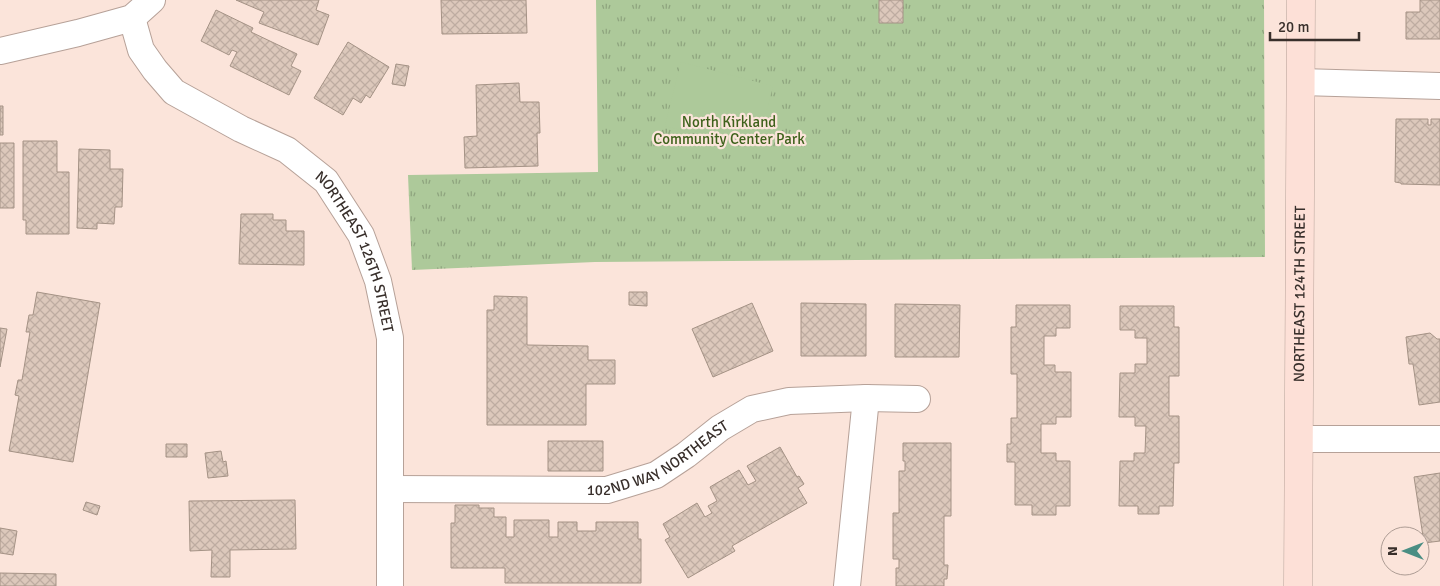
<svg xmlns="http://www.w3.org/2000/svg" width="1440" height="586" font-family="Signika,sans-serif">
<defs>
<pattern id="grass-tufts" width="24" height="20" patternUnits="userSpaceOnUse" patternTransform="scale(1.25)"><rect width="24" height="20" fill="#adc99a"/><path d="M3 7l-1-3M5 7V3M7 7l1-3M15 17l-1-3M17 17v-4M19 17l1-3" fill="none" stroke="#8ea47e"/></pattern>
<pattern id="building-cross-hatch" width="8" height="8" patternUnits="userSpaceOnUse" patternTransform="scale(1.25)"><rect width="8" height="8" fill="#dcc8bb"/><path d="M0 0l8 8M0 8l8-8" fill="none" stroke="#beaca1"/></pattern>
</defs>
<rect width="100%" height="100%" fill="#fbe4da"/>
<path fill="url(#grass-tufts)" d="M596,0H1264L1265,257L595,262L412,270L408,175L598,172Z"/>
<path fill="#adc99a" d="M681,62L773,86L757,149L665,126Z"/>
<path fill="url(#building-cross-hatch)" stroke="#a49285" d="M236,0H319L316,10L329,15L318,45L259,23L264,12Z
M441,0H526L527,33L442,34Z
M879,0H903V23H879Z
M1420,0H1440V39H1406V12H1420Z
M216,10L253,28L251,32L297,54L291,66L301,71L289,95L230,66L237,52L232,50L229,55L201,41Z
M348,42L389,67L370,98L366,95L361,103L353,98L343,115L314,98Z
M396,64L409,66L405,86L392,84Z
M519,83L520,102H539L540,133H537L538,166L465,168L464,137L477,136L476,85Z
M0,106H3V135H0Z
M1396,119H1428V125H1431V119H1440V185L1401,184V183L1395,182Z
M23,141H57V172H69V234H26V220H23Z
M0,143H14V208H0Z
M79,149L110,150V169H123L122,207H115L114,224L97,223V229L77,228Z
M241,214H273V220H286V231H304V265L239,264Z
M37,292L100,303L73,462L9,451L19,396L15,395L18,380H22L30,332H26L29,315H33Z
M629,292H647V306L629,305Z
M494,296L527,297V345L588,346V360H615V384H586V425H487V310H494Z
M752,303L773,351L713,377L692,329Z
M801,303L866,304V356H801Z
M895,304L960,305L959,357H895Z
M1016,305H1070V328H1056V336H1044V365H1055V372H1071V417H1056V424H1041V453H1056V461H1070V506H1056V515H1032V505H1015V462H1007V444H1011V418H1017V374H1011V327H1016Z
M1120,306H1174V327H1179V376H1169V416H1179V463H1174L1173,506H1159V514H1138V506H1119L1120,461H1134V453H1145L1146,426H1135V417H1119L1120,373H1135V364H1147V338H1135V330H1120Z
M0,328L7,329L0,367Z
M1430,333L1437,339H1440V402L1419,405L1413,364H1409L1406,337Z
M548,441H603V471H548Z
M903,443H951V516H944V565H948L947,579H944V586H896V568H899V559H893V513H899V471H905V461H903Z
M166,444H187V457H166Z
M780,447L797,477L799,476L804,484L798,488L807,503L732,546L735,551L688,578L665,540L670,537L663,524L697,503L705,517L712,513L708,506L717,501L710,487L739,470L748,485L756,481L747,466Z
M221,451L223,462L226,461L228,476L208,478L205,453Z
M1440,473V541L1424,543L1414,477Z
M295,500L296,549L230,550V577H211L212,550L190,551L189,501Z
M86,502L100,506L97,515L83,510Z
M455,505H479V508H494V517H506V537H514V520H549V537H558V522H577V531H596V522H638V539H641V583H505V568H451V523H455Z
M0,528L17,531L13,555L0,553Z
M0,573L56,574V586H0Z"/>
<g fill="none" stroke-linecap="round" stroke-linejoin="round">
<g stroke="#b6a198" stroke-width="28">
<g id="street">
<path id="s1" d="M132,18L141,50L155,70L174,92L241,129L287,150L326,181L361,235L378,281L390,338V586"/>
<path d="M0,51L78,33L132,18L152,0"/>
<path d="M1301,82L1440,86"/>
<path d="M1299,439H1440"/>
<path id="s2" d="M391,489L607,490L656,475L686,455L720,428L752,409L789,401L866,398L917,399"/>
<path d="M847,586L866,398"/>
</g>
</g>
<g stroke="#b6a198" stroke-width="29">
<g id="secondary">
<path id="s3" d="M1298,586L1301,0"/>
</g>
</g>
<use href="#street" stroke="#fff" stroke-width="26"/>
<use href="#secondary" stroke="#fde0d7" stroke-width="28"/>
</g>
<g text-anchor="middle" stroke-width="4.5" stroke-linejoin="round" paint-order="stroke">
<g font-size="15" fill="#3e611b" stroke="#fbe4da">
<text x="729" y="127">North Kirkland<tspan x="729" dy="17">Community Center Park</tspan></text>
</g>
<g font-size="15" fill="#382f2b" stroke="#fbe4da">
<text dy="5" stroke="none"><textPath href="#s1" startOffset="341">NORTHEAST 126TH STREET</textPath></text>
<text dy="5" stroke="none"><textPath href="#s3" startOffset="292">NORTHEAST 124TH STREET</textPath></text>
<text dy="5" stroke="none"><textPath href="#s2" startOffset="275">102ND WAY NORTHEAST</textPath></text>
</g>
</g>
<g transform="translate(1405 551) rotate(270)"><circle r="24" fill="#fbe4da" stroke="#ad9c94"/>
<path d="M0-4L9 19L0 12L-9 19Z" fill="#4a8e83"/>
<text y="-8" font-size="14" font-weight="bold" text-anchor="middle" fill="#382f2b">N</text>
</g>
<path d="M1270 32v8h89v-8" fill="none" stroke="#382f2b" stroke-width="2.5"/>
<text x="1278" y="32" font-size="15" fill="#382f2b" stroke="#fbe4da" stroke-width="4" paint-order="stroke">20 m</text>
</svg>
